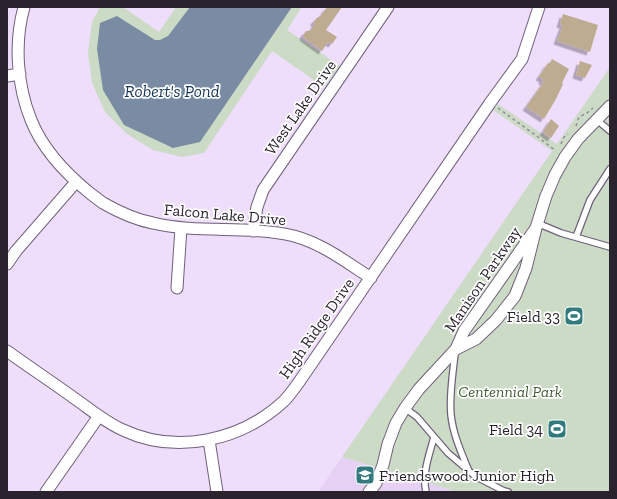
<svg xmlns="http://www.w3.org/2000/svg" width="617" height="499" font-family="'Zilla Slab',serif">
<defs>
<filter id="shadow"><feDropShadow dx="-3.5" dy="3.5" stdDeviation="0" flood-color="#0004"/></filter>
</defs>
<rect width="100%" height="100%" fill="#eeddfb"/>
<path fill="#e6d1f5" d="M342,457L458,492H318Z"/>
<path fill="#ccdbc6" d="M100,7H123L159,32L176,7H302L287,30L340,66L324,87L272,51L204,153L182,157L153,150L127,134L105,112L92,83L88,53L92,22Z
M610,67V492H458L342,457L552,151L493,110L498,104L557,144Z"/>
<path fill="#798ca3" d="M190,7H292L200,142L173,148L124,125L103,90L97,49L100,23L117,16L155,40H160L168,36Z"/>
<path fill="#beac90" filter="url(#shadow)" d="M327,7H342L326,30L337,37L332,44L328,42L322,51L304,38L303,35L306,31H310L315,24L314,21L318,17H320Z
M563,14L598,25L590,52L557,41L563,25L560,24Z
M552,59L569,69L562,83L563,84L556,99L544,119L526,107L544,82L542,81L543,79L539,77L548,63L549,64Z
M580,61L592,65L585,78L576,75Z
M551,119L559,126L551,138L543,132Z"/>
<g fill="none" stroke-linecap="round" stroke-linejoin="round">
<g stroke="#70617b" stroke-width="8">
<path id="service" d="M597,120L610,131
M537,223L561,233L610,247
M576,237L590,200L610,169
M455,353C453,373 449,395 451,415C453,434 461,452 468,469
M405,408L417,417L448,453L475,476L504,491L508,492
M426,492C422,473 429,456 434,437"/>
</g>
<g stroke="#70617b" stroke-width="13">
<path id="minor" d="M24,7C14,43 17,85 31,120C43,150 66,174 91,194C95,197 99,200 103,203C117,211 137,220 153,223C199,234 248,225 294,236C323,244 346,262 371,278
M7,76L20,74
M253,231L257,207L263,190L388,7
M7,264L16,251L76,182
M177,288L181,228
M456,349L476,339L496,320L515,296L526,268L536,228L546,196L555,175L565,157L578,139L610,106
M7,351C29,367 52,382 74,398C90,409 105,422 123,430C176,455 241,441 284,401C289,396 294,389 299,382L490,103L522,59L539,7
M209,440L217,492
M46,492L99,416
M369,492L376,483L383,465L388,444L396,423L405,408L419,389L456,349L464,331L509,267L536,228"/>
</g>
<path stroke="#94889d" stroke-width="1.5" stroke-dasharray="3 3" stroke-linecap="butt" d="M498,108L538,137L556,151
M576,126L579,117L587,113L593,108
M561,144L564,137L568,134"/>
<use href="#service" stroke="#fff" stroke-width="5.5"/>
<use href="#minor" stroke="#fff" stroke-width="11"/>
</g>
<defs>
<g id="stadium-square" transform="scale(1)"><rect x="-9" y="-9" width="18" height="18" rx="4" fill="#317a7d" stroke="#fff"/><path d="M0-5a6.5 5 0 1 0 0 10a6.5 5 0 1 0 0-10ZM-3.5-1.8h7v3.6h-7Z" fill="#fff"/></g>
<g id="school-square" transform="scale(1)"><rect x="-9" y="-9" width="18" height="18" rx="4" fill="#317a7d" stroke="#fff"/><path d="M0-5L7-2L0 1L-7-2ZM-4 1L0 2.5L4 1V4Q0 6-4 4Z" fill="#fff"/></g>
</defs>
<g fill-rule="evenodd">
<use href="#stadium-square" x="574" y="316"/>
<use href="#stadium-square" x="557" y="429"/>
<use href="#school-square" x="365" y="475"/>
</g>
<g text-anchor="middle" stroke-width="3.5" stroke-linejoin="round" paint-order="stroke">
<g font-size="16" fill="#2a232e" stroke="#fff">
<text transform="translate(300 107) rotate(-55)" y="6">West Lake Drive</text>
<text transform="translate(225 214) rotate(5)" y="6">Falcon Lake Drive</text>
<text transform="translate(482 279) rotate(-56)" y="6">Manison Parkway</text>
<text transform="translate(316 328) rotate(-55)" y="6">High Ridge Drive</text>
</g>
<g font-size="16" fill="#2a232e" stroke="#fff" text-anchor="end">
<text x="560" y="322">Field 33</text>
<text x="543" y="435">Field 34</text>
<text x="379" y="481" text-anchor="start">Friendswood Junior High</text>
</g>
<g font-size="16" font-style="italic" fill="#445f36" stroke="#fff">
<text x="510" y="397">Centennial Park</text>
</g>
<g font-size="17" font-style="italic" fill="#163658" stroke="#fff">
<text x="172" y="97">Robert's Pond</text>
</g>
</g>
<rect width="617" height="499" fill="none" stroke="#2a232e" stroke-width="16"/>
</svg>
